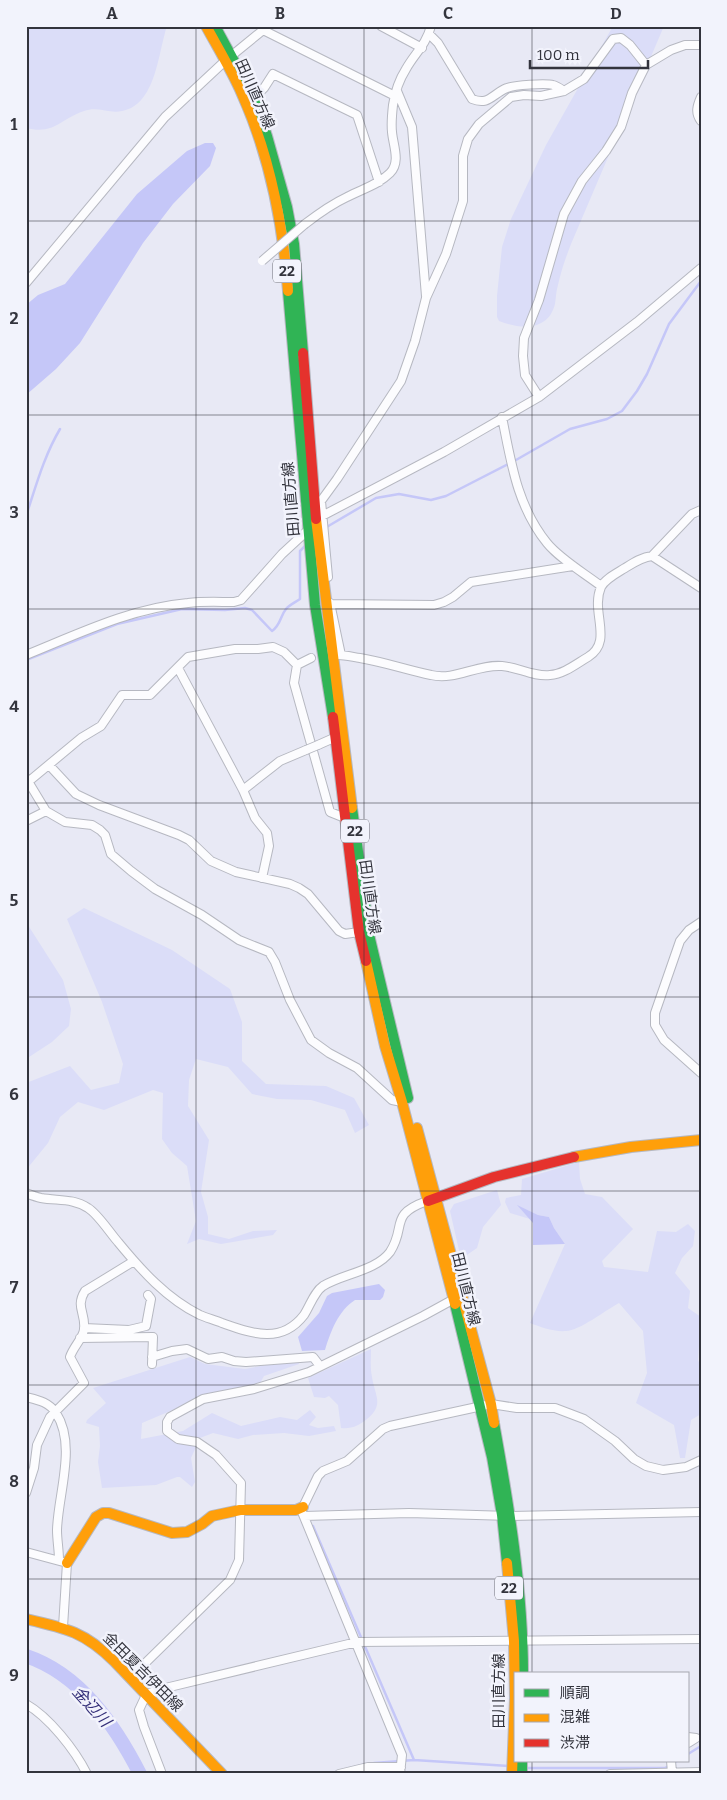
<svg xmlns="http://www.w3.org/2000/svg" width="727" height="1800" font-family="Bitter,'Noto Sans JP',serif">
<rect width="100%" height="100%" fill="#e8e9f5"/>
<path fill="#dbddf8" d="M26,26H167C158,53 156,105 122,111C109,114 98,106 84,111C60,119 55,135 26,128Z
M613,26H664L571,244C566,257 561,271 558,285C556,291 556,298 555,304C548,332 520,329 499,321L497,317V296L502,247L511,219L546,145Z
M84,908L172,950L230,989L242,1022V1061L266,1084L326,1086L354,1098L369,1125L355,1133L345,1110L311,1100L277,1099L252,1094L228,1067L196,1059L189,1080L188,1106L209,1140L201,1192L208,1217V1234L229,1239L253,1231L277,1230L273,1235L221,1244L199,1239L187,1244L196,1221L187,1166L172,1153L162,1139L163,1093L153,1090L104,1110L78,1102L60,1117L48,1143L26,1170V1083L70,1066L91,1090L119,1083L123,1064L102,1002L67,919Z
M26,922L63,980L71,1009L69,1026L52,1042L26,1059Z
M579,1162L580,1179L585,1194L602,1197L633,1229L602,1261L604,1267L648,1272L657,1231L676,1232L688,1224L695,1231L693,1246L682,1258L675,1273L690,1291L688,1308L701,1317L698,1360L701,1367V1414L691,1420L685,1458H680L674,1425L636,1403L647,1373L643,1331L619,1303C606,1310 579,1331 566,1331C553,1332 541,1327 530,1323L565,1244L554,1228L549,1217L538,1215L518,1206L530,1219L510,1213L505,1202L506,1198L521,1195L522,1179Z
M497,1190L501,1205L483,1227L477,1248L461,1259L450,1211L454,1204Z
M371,1349C371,1358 370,1368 372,1377C375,1397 386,1406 363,1422C356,1427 349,1429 341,1428L338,1405L329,1396L325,1398L314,1397L308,1378Z
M190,1357L205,1364L245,1369L298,1359L299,1364L264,1376L259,1385L215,1392L142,1423L141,1439L183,1431L212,1413L241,1426L280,1417L297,1420L310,1410L316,1417L309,1425L318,1428L334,1426L336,1431L309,1436L284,1433L253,1435L238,1439L213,1433L200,1438L191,1458L195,1482L192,1487L180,1477H177L156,1485L102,1488L98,1462L100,1446L99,1427L86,1423L87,1420L106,1403L93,1388Z"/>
<path fill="#c5c7f8" d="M205,143H213L216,148L210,166L173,204L143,243L80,343L56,369L26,395V305L38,295L65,284L137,194L187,151Z
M517,1205L538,1215L549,1217L554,1228L565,1244L533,1245V1223Z
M379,1284L385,1290L383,1297L380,1300H355C338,1311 331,1331 325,1350L302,1351L298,1337L319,1313L327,1296L332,1293Z"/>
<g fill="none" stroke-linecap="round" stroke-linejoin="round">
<path stroke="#c5c7f8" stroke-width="2.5" d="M26,516C36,486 44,456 60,429
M325,528L376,498L399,494L431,500L446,496L516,460L570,429L607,419L622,411L637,391L647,374L669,324L701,281
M26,660L117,624L182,609L225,610L245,608L252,610L272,631C281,625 280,616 286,609C289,605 296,602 300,599V551L306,545
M313,1526L414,1760
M688,1754L701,1746
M374,1763L414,1760L509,1766
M527,1768H665L677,1761
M329,1774L366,1764"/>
<path stroke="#c5c7f8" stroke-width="14" d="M26,1656C80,1674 115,1725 140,1774"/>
<g stroke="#b6b8c1" stroke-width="10">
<path id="street" d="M381,26L422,48
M263,30L395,96
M429,34L438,43L472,99C489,106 492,94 507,88C514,85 546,83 553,85C557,86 561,89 564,91
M397,91L412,127L426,296
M701,97C697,106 695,113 701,121
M254,98L264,88L273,74L357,115L379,182
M305,224C318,214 332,204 347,197C362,189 378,185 390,173C401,162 393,145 392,132C391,123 392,114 393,105C395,92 399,80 406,69C415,53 426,45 431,26
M26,283L165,117L225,61L268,26
M539,397L525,375L523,356L524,338L539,300L564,214L582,181L606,151L621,127L632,93L646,65L671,50L685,45H701
M502,417C511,462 517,506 547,543C560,559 584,573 601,586
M322,516L444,452L539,397L637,322L701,268
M652,556L701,588
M328,577L321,501L337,479L401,381L415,341L426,298L446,254L463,201V156L468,139L479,124L511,97L524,95L541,96L564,91L584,79L613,39L621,38L630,45L646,65
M330,603L341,655
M331,604L434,605L444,602L453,597L471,582L573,566
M26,655C78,634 131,608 188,603C203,601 219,602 234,602L241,600L282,554L308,530
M338,655C345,655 353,657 360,658C384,662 407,670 431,675C455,681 477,664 502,666C518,667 533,677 550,675C564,674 576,664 588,657C614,641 590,612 601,587C605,579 617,573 625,568C633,563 642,557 652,556L692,514L701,510
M297,665L294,683L330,812L345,818
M178,668L243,790L255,818L267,833L269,846L262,878
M318,745L336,737
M49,765L76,794L99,805L179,835L189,840L211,861L236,872L290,884L299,888L308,894L339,931L345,934L359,932
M26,778L46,811L65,822L92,825L100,830L105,835L111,854L131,871L155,889L202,915L239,940L269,952L275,962L290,1000L311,1040L329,1053L357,1068L392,1100L402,1102
M28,782L81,738L101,726L122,695H150L188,657L235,649H258L273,647L284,652L297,665L311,658
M243,790L280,761L306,750
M26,821L46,811
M701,922L689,930L680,941L655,1013V1025L664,1040L701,1073
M26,1193C31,1195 36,1197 41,1198C58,1201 73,1198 88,1208C98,1214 110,1233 118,1242C141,1270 167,1299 200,1315C207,1318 215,1320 222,1323C251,1333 281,1345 304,1315C310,1306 314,1292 323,1286C342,1274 376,1271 390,1252C407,1226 388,1215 427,1201
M84,1328L129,1330L146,1326L151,1299L148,1295
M80,1338L153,1337L152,1364
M152,1357L172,1351L187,1349L208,1359L222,1357L234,1361L246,1362L313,1357L320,1366
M26,1397C38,1400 49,1402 56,1413C77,1445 58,1494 57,1530C57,1540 59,1550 59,1560
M26,1493L34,1468L37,1445L50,1417L84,1383L70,1357C73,1347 84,1337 84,1329C86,1313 75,1307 85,1291L134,1261
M303,1507L318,1476L323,1471L347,1461L383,1429L390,1426L491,1404L517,1408H555L584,1419L615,1441L634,1459L646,1466L663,1470L686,1467L701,1460
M302,1512L402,1755L400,1774
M304,1516L409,1513L511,1516L701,1512
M26,1552L67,1563L63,1627
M131,1677L230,1580L239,1560L241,1483L216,1455L197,1442L178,1439L167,1431V1422L170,1417L203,1399L254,1389L309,1372L423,1316L454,1299
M26,1704C49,1717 75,1750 87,1774
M688,1737L696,1738L688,1743
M671,1761L672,1772
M162,1774L144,1727L139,1710L146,1695L157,1690L357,1642L701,1639
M339,1774L368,1767H401
M610,1774L701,1772"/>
</g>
<g stroke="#b6b8c1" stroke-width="12">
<path id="fast" d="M216,28L254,98L267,136L287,207L294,244L303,353
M288,291L315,605L333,717
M352,808L370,939L408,1098
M455,1304L492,1457L502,1515L507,1563
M494,1423C509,1506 523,1589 523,1674
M522,1761V1774"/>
</g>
<g stroke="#b6b8c1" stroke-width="12">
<path id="slow" d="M206,26C218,48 232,71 242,94C270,156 283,224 288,291
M316,519L352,808
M366,961L385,1046L402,1102L455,1304
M417,1128L491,1404L494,1423
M574,1157L631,1147L701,1140
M67,1563L96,1517L103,1513H109L172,1533L187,1532L202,1524L212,1516L240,1510H296L303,1507
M507,1563L514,1641L515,1698L512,1774
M26,1619C66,1628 85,1632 115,1662L222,1774"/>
</g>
<g stroke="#b6b8c1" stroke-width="12">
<path id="jam" d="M303,353L316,519
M333,717L359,932L366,961
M428,1201L494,1177L574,1157"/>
</g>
<use href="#street" stroke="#fcfcfe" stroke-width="8"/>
<use href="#fast" stroke="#30b455" stroke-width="10"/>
<use href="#slow" stroke="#ff9f0a" stroke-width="10"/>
<use href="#jam" stroke="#e5322d" stroke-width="10"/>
<g stroke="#b6b8c1" stroke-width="10" stroke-linecap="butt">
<path id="street-bridge" d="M262,261L305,224
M306,750L318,745"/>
</g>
<use href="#street-bridge" stroke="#fcfcfe" stroke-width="8"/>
</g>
<path fill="none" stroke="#33343d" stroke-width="1" stroke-opacity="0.55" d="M196,26V1774M364,26V1774M532,26V1674M26,221H701M26,415H701M26,609H701M26,803H701M26,997H701M26,1191H701M26,1385H701M26,1579H701M532,1761V1774"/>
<g text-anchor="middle" stroke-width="5" stroke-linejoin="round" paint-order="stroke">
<g fill="#f2f3fc" stroke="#6c6d76" stroke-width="1">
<rect x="273" y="259.5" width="28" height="23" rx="4"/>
<rect x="341" y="819.5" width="28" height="23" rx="4"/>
<rect x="495" y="1576.5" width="28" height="23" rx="4"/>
</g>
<g font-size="14" font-weight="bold" fill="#33343d">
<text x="287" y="276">22</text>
<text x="355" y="836">22</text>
<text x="509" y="1593">22</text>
</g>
<g font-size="15" fill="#33343d" stroke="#f2f3fc">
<text transform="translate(255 94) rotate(66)" y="5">田川直方線</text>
<text transform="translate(291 499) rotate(-95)" y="5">田川直方線</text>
<text transform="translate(370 897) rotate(82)" y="5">田川直方線</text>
<text transform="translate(466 1289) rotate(76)" y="5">田川直方線</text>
<text transform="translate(143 1672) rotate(45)" y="5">金田夏吉伊田線</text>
<text transform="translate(499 1691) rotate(-90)" y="5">田川直方線</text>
</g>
<g font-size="16" font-style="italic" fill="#36317a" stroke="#f2f3fc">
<text transform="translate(92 1706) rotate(48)" y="6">金辺川</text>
</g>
</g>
<rect width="727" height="1800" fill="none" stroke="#f2f3fc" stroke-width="55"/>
<rect x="514" y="1672" width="175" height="90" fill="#f2f3fc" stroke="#a6a7b0"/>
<rect x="524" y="1689" width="25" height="8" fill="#30b455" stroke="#a6a7b0"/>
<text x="560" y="1698" font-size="15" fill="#33343d">順調</text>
<rect x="524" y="1714" width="25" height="8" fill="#ff9f0a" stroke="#a6a7b0"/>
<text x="560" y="1722" font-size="15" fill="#33343d">混雑</text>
<rect x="524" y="1739" width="25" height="8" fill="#e5322d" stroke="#a6a7b0"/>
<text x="560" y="1748" font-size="15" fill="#33343d">渋滞</text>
<path d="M530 60v8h118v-8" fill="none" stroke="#33343d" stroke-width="2.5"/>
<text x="537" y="60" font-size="15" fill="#33343d" stroke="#f2f3fc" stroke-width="4" paint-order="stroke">100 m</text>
<rect x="28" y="28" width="672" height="1744" fill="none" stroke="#33343d" stroke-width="2"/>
<g font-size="16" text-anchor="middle" font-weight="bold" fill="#33343d">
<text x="112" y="19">A</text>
<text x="280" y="19">B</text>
<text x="448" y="19">C</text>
<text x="616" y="19">D</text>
<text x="14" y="130">1</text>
<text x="14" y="324">2</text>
<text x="14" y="518">3</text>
<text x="14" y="712">4</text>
<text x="14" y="906">5</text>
<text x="14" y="1100">6</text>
<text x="14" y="1293">7</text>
<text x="14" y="1487">8</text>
<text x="14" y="1681">9</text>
</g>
</svg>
